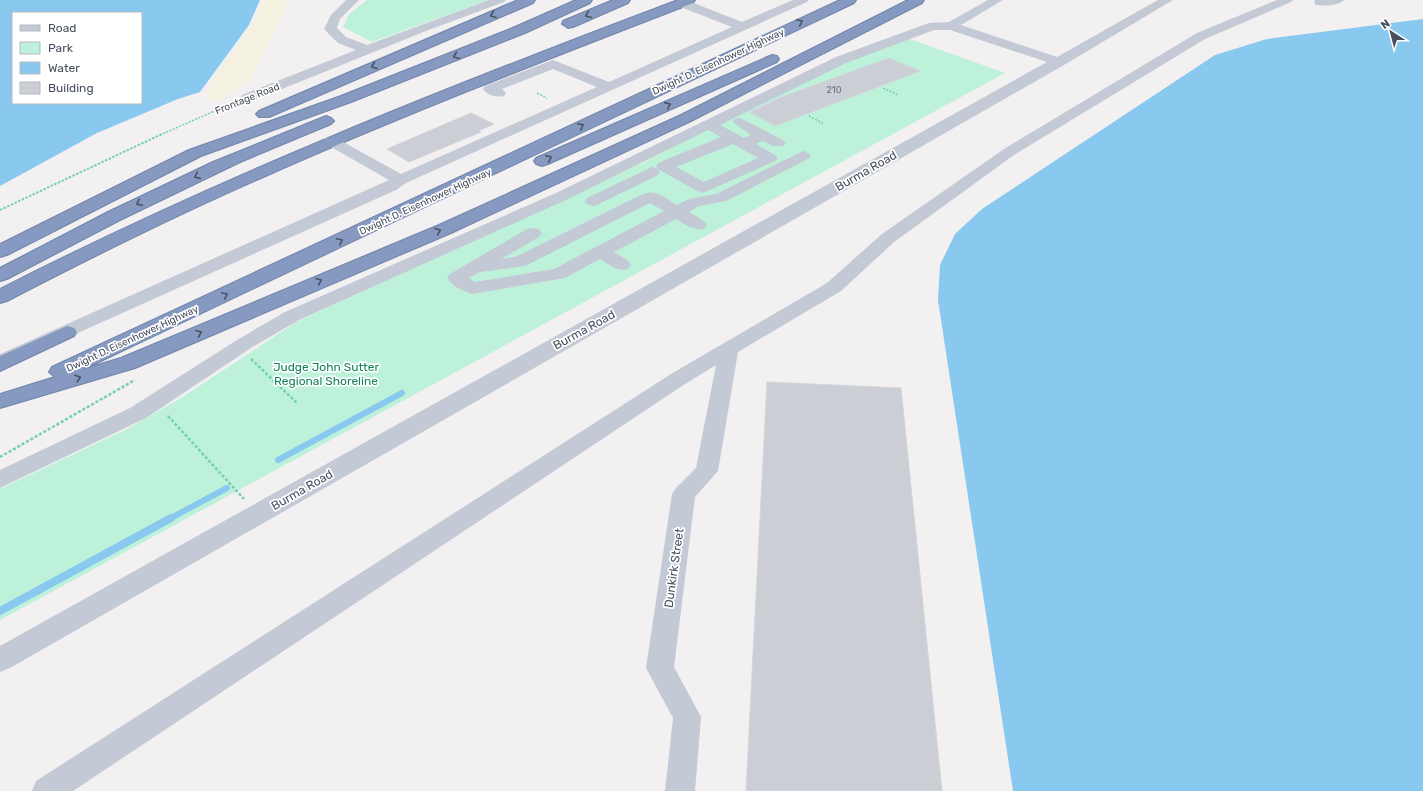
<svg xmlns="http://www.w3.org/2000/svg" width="1423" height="791" font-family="Rubik,sans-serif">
<rect width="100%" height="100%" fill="#f2f0f0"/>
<path fill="#bdf1da" d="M367,0H488L372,42L343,27L349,14Z
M910,39L1005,73L0,620V489L129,428L181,398L298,321L647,161L727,118L845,61Z"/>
<path fill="#f4f1e0" d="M263,0H288C276,26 266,55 250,79C244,88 217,104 207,99L206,91L252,24Z"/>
<path fill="#89c9ef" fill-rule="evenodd" d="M0,0H260L249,25L200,92L178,99L97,133L0,186ZM13,13H141V103H13Z
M1423,19V791H1013L938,300L940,265L955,234L982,209L1215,55L1267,39Z"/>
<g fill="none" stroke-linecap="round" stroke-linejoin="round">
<path stroke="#89c9ef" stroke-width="6" d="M278,460L402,393
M169,519L227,488"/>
<path stroke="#89c9ef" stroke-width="8" d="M0,611L171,518"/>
</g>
<path fill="#ccced5" stroke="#d4d5db" d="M889,58L920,71L775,126L750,112L779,98Z
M471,113L494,124L478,131L481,132L409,162L387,149Z
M767,382L901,388L942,791H746Z"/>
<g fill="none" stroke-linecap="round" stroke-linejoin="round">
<g stroke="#7184ac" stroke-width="2">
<path id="highway" d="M518,0H535L533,3L269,117H259L256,114L259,111Z
M576,0H592L590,3L525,33L351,102L201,156L7,255L0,257V244L189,150L341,96L515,27Z
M613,0H630L628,3L573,27L568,28L562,24L563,21Z
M678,0H695L693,3C548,59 403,115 261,178C174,216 90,258 7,301L0,303V289C220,177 447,87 678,0Z
M840,0H856L854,3L84,369L121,358L439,225L681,115L908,0H924L922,3L691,121L451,233L135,368L0,408V394L55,377L49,372L52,367Z
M772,55L777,56L779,59L777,62L548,164L542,166L536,164L534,161L536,158Z
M326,116L331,118L334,121L331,124L238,163L120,220L7,279L0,281V268L108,212L213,162Z
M67,326L74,328L77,332L74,336L0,371V356Z"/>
</g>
<path stroke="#74d0b2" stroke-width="1.5" stroke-dasharray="2 1.5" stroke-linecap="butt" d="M883,88L898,95
M537,93L547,98
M809,116L824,124
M160,135L233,103"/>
<path stroke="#74d0b2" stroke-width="2" stroke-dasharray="2.5 1.5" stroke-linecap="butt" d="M0,210L162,134"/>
<path stroke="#74d0b2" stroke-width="2.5" stroke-dasharray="3 2" stroke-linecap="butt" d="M251,359L298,404
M168,416L244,499
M0,457L135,380"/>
<path fill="#c3c9d5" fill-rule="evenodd" d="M346,0H359L340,19L337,28L346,37L367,45L489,0H506L504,2L426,31L252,101H242L240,98L242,95L356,50L338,43L324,29L331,15Z
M678,0H686L742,22L793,0H809L807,2L406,183L396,190L0,368V354L389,180L326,144L323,141L326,138H336L401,174L597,87L553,69L502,89L506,93L504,96C497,98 487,95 483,89L485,86L553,60L609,82L732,27L678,6L676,3Z
M988,0H1003L961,25L1057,57L1158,0H1173L1064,65L10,668L0,672V646L1047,62L950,30H934L846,63L720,125L744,138L751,135L733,122L735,119L740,118L783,140L786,143L783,146H773L762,141L756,144L775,155L778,158L775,161L703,193L697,191L658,169L656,166L658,163L721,137L708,130L568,199L299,320L251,348L146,418L0,488V470L130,408L237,340L285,312L556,193L836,57L929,23L949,22ZM733,144L758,158L704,182L676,167Z
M1277,0H1293L1291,2L1205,39L1014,155L894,242L841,291L738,352L718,471L695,497L674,667L701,717L695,791H665L673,718L646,668L672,494L676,488L696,468L716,365L685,384L73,791H32L36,781L671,374L827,283L882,234L1004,149L1197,33Z
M1315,0H1344C1339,6 1323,6 1316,5L1314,2Z
M803,151L808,153L811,156L808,159L726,201L699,206L689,212L704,221L707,225L704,229C693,231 685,224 676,219L614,252L628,261L631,265L628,269C617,272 610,265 600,259L565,278L472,294C463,291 452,286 447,278L450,274L527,229L533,228L539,229L542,233L539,237L501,259L515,257L645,193C657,190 667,199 677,205L689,199L716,194ZM650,203L664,211L554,269L475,282L469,278L480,272L525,266Z
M652,167L658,169L660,172L658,175L599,204L593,206L587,204L585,201L587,198Z"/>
<use href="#highway" fill="#8699c0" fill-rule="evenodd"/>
</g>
<defs><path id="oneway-chevron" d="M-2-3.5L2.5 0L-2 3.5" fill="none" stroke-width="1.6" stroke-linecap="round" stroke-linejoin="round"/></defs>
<g stroke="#4a5363">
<use href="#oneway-chevron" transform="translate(493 15) rotate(157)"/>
<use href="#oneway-chevron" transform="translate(588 15) rotate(157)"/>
<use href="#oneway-chevron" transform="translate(800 22) rotate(-25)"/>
<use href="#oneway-chevron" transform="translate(456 56) rotate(158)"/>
<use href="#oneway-chevron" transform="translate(374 66) rotate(157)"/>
<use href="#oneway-chevron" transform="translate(668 105) rotate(-24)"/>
<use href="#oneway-chevron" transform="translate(581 126) rotate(-26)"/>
<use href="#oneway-chevron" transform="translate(549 158) rotate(-24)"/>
<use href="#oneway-chevron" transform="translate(197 176) rotate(156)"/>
<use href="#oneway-chevron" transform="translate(139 203) rotate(154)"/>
<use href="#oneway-chevron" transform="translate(438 231) rotate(-23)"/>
<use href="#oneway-chevron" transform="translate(340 241) rotate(-25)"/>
<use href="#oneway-chevron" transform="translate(319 281) rotate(-23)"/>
<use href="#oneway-chevron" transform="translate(225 295) rotate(-25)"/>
<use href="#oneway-chevron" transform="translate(199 333) rotate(-23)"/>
<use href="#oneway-chevron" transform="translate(78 378) rotate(-16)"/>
</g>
<g text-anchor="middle" stroke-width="3.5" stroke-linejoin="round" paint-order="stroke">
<g font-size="9" fill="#686f7c">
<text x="834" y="93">210</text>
</g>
<g font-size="10" fill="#474f5e" stroke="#fff">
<text transform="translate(718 61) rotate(-25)" y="4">Dwight D. Eisenhower Highway</text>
<text transform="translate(247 98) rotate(-22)" y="4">Frontage Road</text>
<text transform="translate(425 201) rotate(-25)" y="4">Dwight D. Eisenhower Highway</text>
<text transform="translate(132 338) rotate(-25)" y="4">Dwight D. Eisenhower Highway</text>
</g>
<g font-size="12" fill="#474f5e" stroke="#fff">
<text transform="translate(866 171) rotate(-30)" y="4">Burma Road</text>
<text transform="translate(584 330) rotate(-29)" y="4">Burma Road</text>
<text transform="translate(302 490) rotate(-30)" y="4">Burma Road</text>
<text transform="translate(674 568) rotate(-82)" y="4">Dunkirk Street</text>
</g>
<g font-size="12" fill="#14835e" stroke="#fff">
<text x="326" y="371">Judge John Sutter<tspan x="326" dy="14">Regional Shoreline</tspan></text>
</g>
</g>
<rect x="12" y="12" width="130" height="92" fill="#ffffff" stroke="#b5b9bf"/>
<rect x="20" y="25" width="20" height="6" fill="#c3c9d5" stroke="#b5b9bf"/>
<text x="48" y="32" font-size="12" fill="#474f5e">Road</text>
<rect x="20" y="42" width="20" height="12" fill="#bdf1da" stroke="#b5b9bf"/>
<text x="48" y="52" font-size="12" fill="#474f5e">Park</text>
<rect x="20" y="62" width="20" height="12" fill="#89c9ef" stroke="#b5b9bf"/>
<text x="48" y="72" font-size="12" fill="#474f5e">Water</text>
<rect x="20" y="82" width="20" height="12" fill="#ccced5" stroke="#b5b9bf"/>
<text x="48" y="92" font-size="12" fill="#474f5e">Building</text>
<g transform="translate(1391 32) rotate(324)" stroke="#ffffff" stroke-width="3" paint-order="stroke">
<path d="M0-3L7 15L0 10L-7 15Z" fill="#474f5e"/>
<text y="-6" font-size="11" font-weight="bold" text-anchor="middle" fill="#474f5e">N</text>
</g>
</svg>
